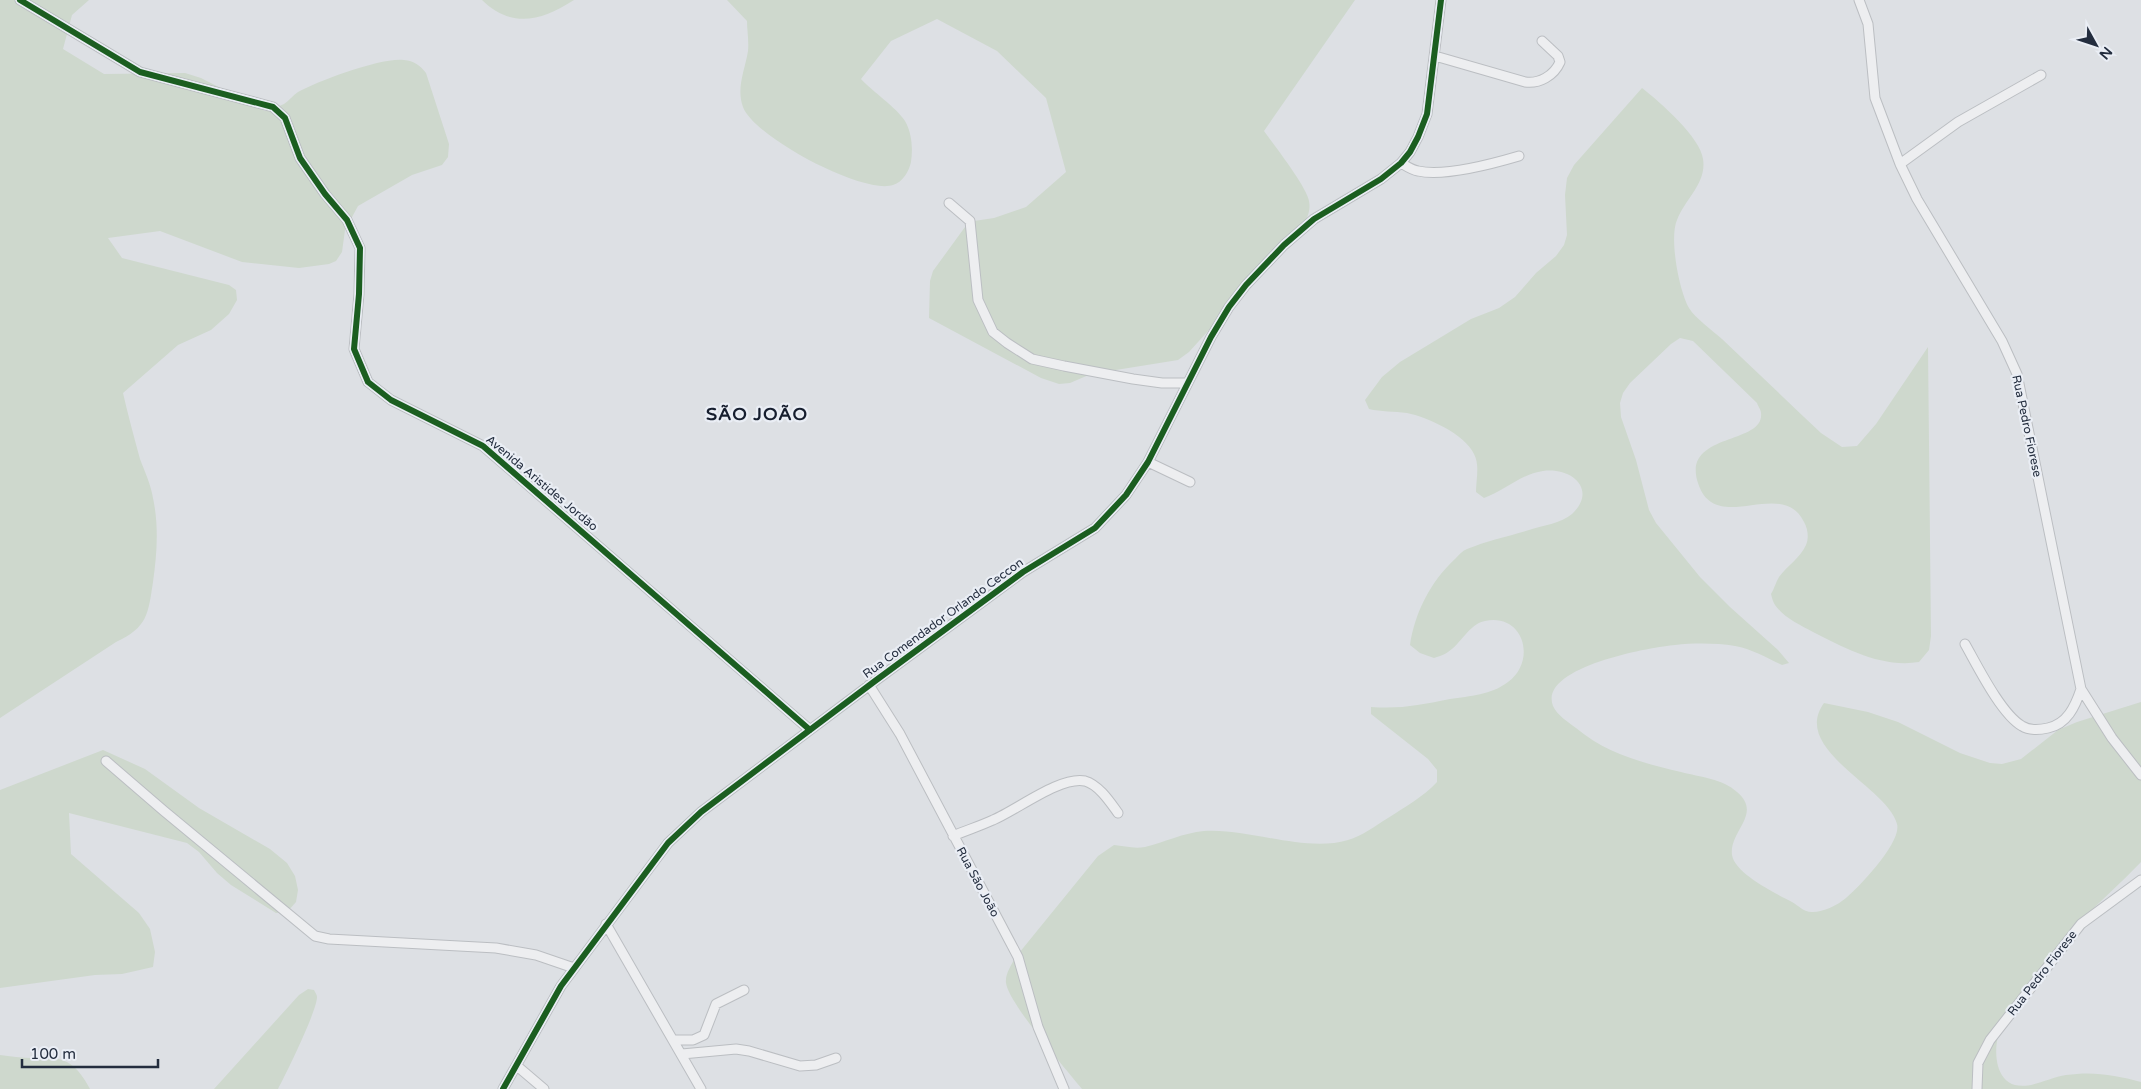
<svg xmlns="http://www.w3.org/2000/svg" width="2141" height="1089" font-family="'Varela Round',sans-serif">
<rect width="100%" height="100%" fill="#dde0e4"/>
<path fill="#ced8cd" d="M0,0H89L72,15L63,49L104,74L185,73L201,78L265,111C271,109 278,107 284,104C289,101 293,95 298,92C318,81 382,57 404,60C414,61 420,65 426,73L449,144L448,157L442,165L412,175L358,206L345,230L342,252L336,261L329,264L299,268L242,262L160,231L108,238L122,258L229,285L236,290L237,300L229,314L211,330L178,345L123,393C128,415 134,437 140,459C145,472 151,485 153,498C159,526 157,554 153,582C148,614 148,627 116,642L0,718Z
M482,0H574C541,21 512,29 482,0Z
M727,0H1355L1264,131C1274,145 1307,187 1309,201C1311,211 1307,218 1302,227L1189,352L1178,360L1091,374L1070,383L1059,384L1041,378L929,318L930,281L933,271L965,227L974,221L994,218L1026,207L1066,172L1046,98L997,51L937,19L891,41L861,79C873,92 896,107 905,121C912,133 913,149 911,162C909,171 903,182 893,185C863,195 754,137 743,107C736,88 745,70 748,51C749,41 747,30 747,21Z
M1642,88C1659,101 1701,138 1703,159C1707,183 1685,199 1677,220C1669,238 1679,290 1689,308C1695,318 1713,331 1722,339C1755,370 1788,402 1821,433L1842,447L1857,446L1876,424L1928,347L1931,636L1929,650L1919,662C1882,668 1846,649 1813,632C1800,625 1784,618 1775,605C1773,602 1772,598 1771,594C1774,589 1776,582 1779,577C1787,566 1801,557 1806,545C1809,538 1808,529 1804,522C1782,476 1715,537 1698,483C1681,432 1765,445 1761,413C1761,410 1758,406 1757,403L1693,341L1680,338L1671,344L1630,383L1623,393L1620,403L1621,417L1636,460L1649,510L1656,523L1700,577L1730,607L1778,650L1789,663L1782,665C1767,658 1752,649 1735,646C1716,643 1694,643 1675,645C1651,647 1538,667 1553,706C1557,715 1568,722 1576,728C1607,754 1643,763 1681,772C1700,777 1723,779 1737,792C1763,814 1729,831 1732,855C1735,874 1777,894 1792,902C1799,906 1805,913 1813,912C1823,912 1838,905 1846,898C1860,886 1902,842 1897,824C1888,787 1790,750 1824,703L1868,712L1898,722L1960,753L1990,763L2002,764L2021,759L2058,730L2077,722L2141,702V862C2121,883 2099,902 2079,923C2065,938 2053,954 2040,970C2028,985 2013,1001 2004,1019C1997,1033 1994,1051 1998,1066C2000,1074 2006,1083 2015,1085C2032,1089 2050,1077 2066,1075C2093,1071 2116,1075 2141,1082V1089H1082C1066,1069 1009,1004 1006,983C1005,974 1011,966 1015,958L1098,856L1114,845C1124,846 1134,849 1145,847C1165,842 1183,833 1204,831C1249,828 1305,853 1348,840C1362,836 1375,826 1388,818C1405,807 1423,797 1437,782V770L1428,759L1371,714V707C1402,709 1420,705 1450,699C1470,696 1491,695 1508,682C1537,661 1524,613 1485,621C1469,624 1461,644 1448,652C1444,655 1439,656 1434,658L1420,653L1410,645C1415,612 1431,581 1455,559C1459,555 1462,551 1467,549C1486,541 1509,536 1529,530C1541,526 1562,523 1572,514C1598,489 1571,467 1543,471C1521,474 1504,491 1484,498L1476,492C1476,480 1480,465 1474,454C1465,434 1427,417 1407,413C1394,411 1381,412 1369,409L1365,400L1382,377L1400,362L1471,319L1499,308L1515,297L1536,273L1556,256L1564,245L1567,235L1565,195L1567,178L1574,165Z
M103,750L145,769L199,808L270,849L287,863L295,876L298,890L296,902L288,911L276,913L231,885L217,873L199,852L187,843L69,813L71,854L139,913L150,929L155,952L153,967L122,974L95,975L0,988V790Z
M308,989L314,990C315,992 317,995 317,997C317,1011 286,1074 278,1089H214L299,995Z
M0,1055C10,1056 22,1058 32,1058C63,1056 75,1061 90,1089H0Z"/>
<g fill="none" stroke-linecap="round" stroke-linejoin="round">
<g stroke="#bbbec2" stroke-width="11">
<path id="minor" d="M20,0L140,72L273,107L285,118L300,158L325,194L347,220L360,248L359,294L354,349L368,382L391,400L483,446L810,730
M1859,0L1868,24L1875,98L1900,164L1917,199L2002,341L2017,374L2081,689L2112,738L2141,775
M1435,56L1525,82C1539,84 1554,76 1560,62L1558,56L1542,41
M1401,163C1406,166 1412,170 1418,171C1445,177 1492,164 1519,156
M1900,164L1958,122L2041,75
M949,203L970,221L978,300L993,332L1007,343L1032,359L1064,366L1133,379L1162,383H1188
M1148,462L1190,482
M1965,644C1977,665 2001,714 2022,726C2030,731 2039,730 2048,728C2067,724 2075,707 2081,689
M869,685L900,734L1018,957L1038,1027L1064,1089
M106,761L164,811L315,936L329,939L496,948L536,955L574,968
M953,836C967,830 980,826 993,820C1017,810 1060,776 1085,781C1099,785 1110,802 1118,813
M606,924L701,1089
M673,1040H693L704,1035L716,1004L744,990
M682,1054L736,1049L749,1051L800,1066L816,1065L836,1058
M517,1066L544,1089
M503,1089L561,986L668,843L701,812L875,681L1023,572L1095,528L1126,495L1148,462L1211,337L1229,307L1246,285L1284,245L1314,219L1381,179L1401,163L1410,152L1418,137L1427,114L1441,0
M1977,1089L1978,1063L1990,1040L2081,924L2141,880"/>
</g>
<use href="#minor" stroke="#edeef0" stroke-width="9"/>
<g stroke="#eaeef5" stroke-width="9">
<path id="cycleway" d="M20,0L140,72L273,107L285,118L300,158L325,194L347,220L360,248L359,294L354,349L368,382L391,400L483,446L810,730
M503,1089L561,986L668,843L701,812L875,681L1023,572L1095,528L1126,495L1148,462L1211,337L1229,307L1246,285L1284,245L1314,219L1381,179L1401,163L1410,152L1418,137L1427,114L1441,0"/>
</g>
<use href="#cycleway" stroke="#1b5e20" stroke-width="6"/>
</g>
<g text-anchor="middle" stroke-width="4.5" stroke-linejoin="round" paint-order="stroke">
<g font-size="12" fill="#232d3e" stroke="#eaeef5">
<text transform="translate(2027 426) rotate(78)" y="4">Rua Pedro Fiorese</text>
<text transform="translate(542 483) rotate(40)" y="4">Avenida Aristides Jordão</text>
<text transform="translate(943 618) rotate(-36)" y="4">Rua Comendador Orlando Ceccon</text>
<text transform="translate(978 882) rotate(62)" y="4">Rua São João</text>
<text transform="translate(2042 973) rotate(-52)" y="4">Rua Pedro Fiorese</text>
</g>
<g font-size="18" font-weight="bold" letter-spacing="1" fill="#161e2e" stroke="#eaeef5">
<text x="757" y="420">SÃO JOÃO</text>
</g>
</g>
<g transform="translate(2096 45) rotate(130)" stroke="#eaeef5" stroke-width="4" paint-order="stroke">
<path d="M0-4L9 19L0 12L-9 19Z" fill="#232d3e"/>
<text y="-8" font-size="14" font-weight="bold" text-anchor="middle" fill="#232d3e">N</text>
</g>
<path d="M22 1059v8h136v-8" fill="none" stroke="#232d3e" stroke-width="2.5"/>
<text x="30" y="1059" font-size="15" fill="#232d3e" stroke="#eaeef5" stroke-width="4" paint-order="stroke">100 m</text>
</svg>
